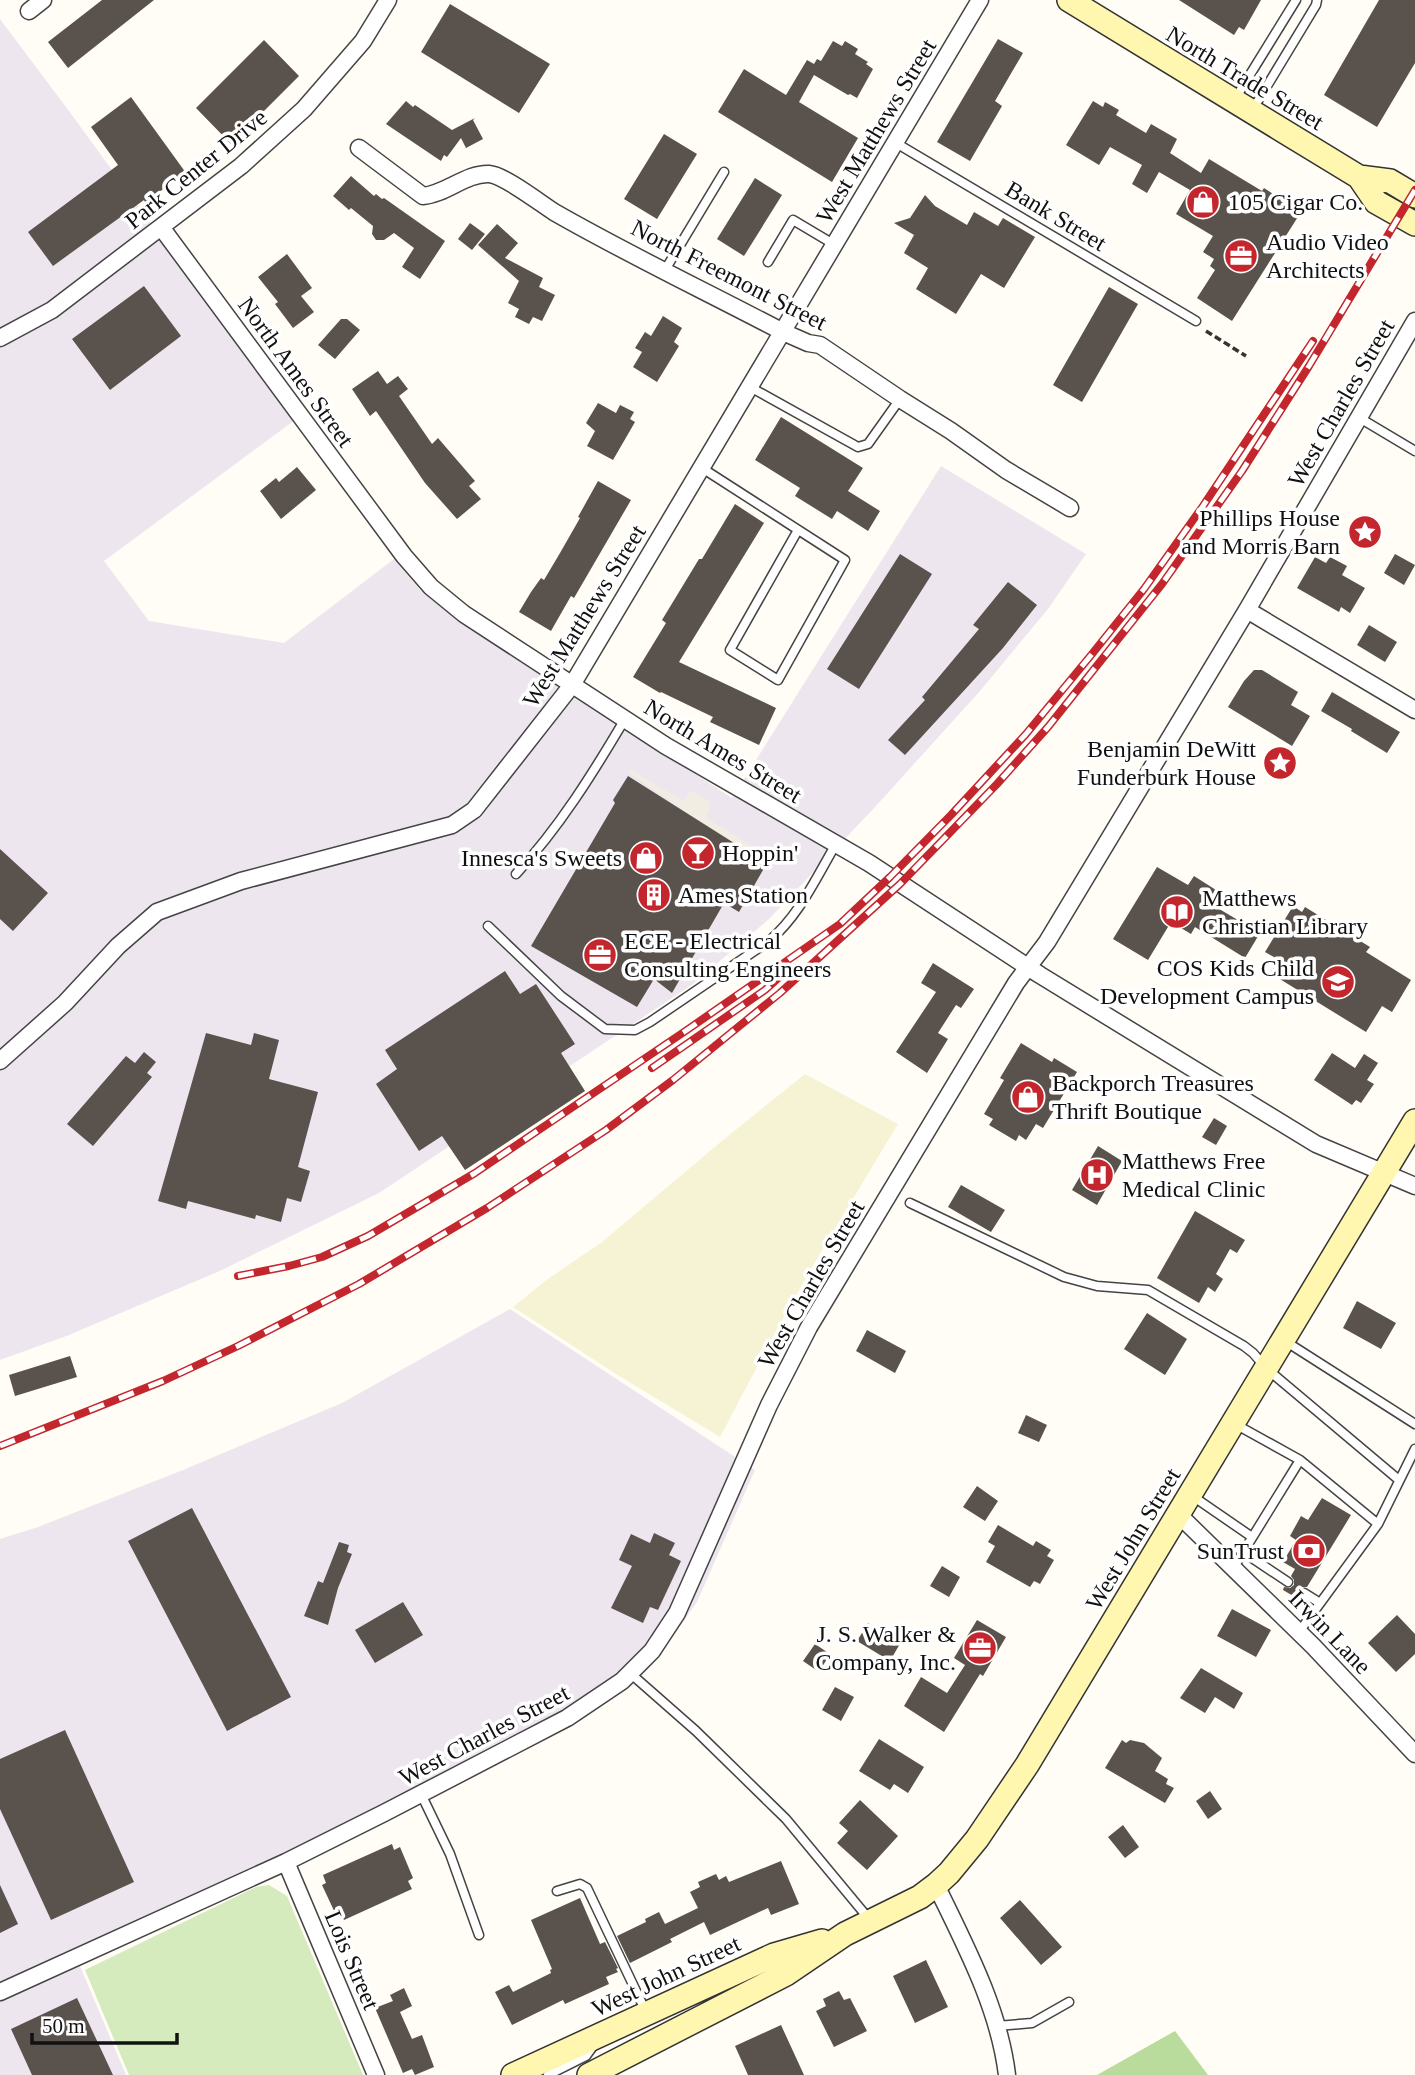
<svg xmlns="http://www.w3.org/2000/svg" width="1415" height="2075" font-family="Georgia,serif">
<rect width="100%" height="100%" fill="#fffdf5"/>
<path fill="#eee6ef" d="M0,19L66,107L295,420L104,561L149,621L284,643L394,559L420,590L454,617L732,798L941,466L1086,554L1048,609L980,691L876,806L769,919L693,984L379,1193L222,1270L69,1335L0,1360Z
M510,1309L755,1470L697,1602L654,1663L632,1686L564,1729L252,1884L80,1966L126,2075H0V1539L38,1527L178,1472L342,1403Z"/>
<path fill="#f6f3d4" d="M805,1074L898,1124L822,1250L777,1329L720,1437L616,1374L513,1307L545,1281L602,1242L723,1140Z"/>
<path fill="#d5ebbd" d="M269,1885L287,1896L363,2075H129L85,1970L256,1887Z"/>
<path fill="#b9dc9c" d="M1175,2031L1208,2075H1097Z"/>
<path fill="#f1ede2" d="M630,769L683,801L692,790L711,803L706,818L764,853L761,860L703,824L659,844L681,808L629,773Z"/>
<path fill="#5a524d" d="M102,0H154L68,68L48,42Z
M1179,0H1261L1244,30L1239,27L1234,35Z
M1379,0H1415V63L1377,127L1324,95Z
M450,4L550,64L519,113L421,52Z
M998,39L1023,53L995,101L1002,106L970,161L937,142Z
M264,40L299,76L231,144L196,108Z
M833,41L842,46L845,41L858,49L855,54L868,62L866,64L873,69L857,98L850,94L848,95L814,75L799,102L858,138L832,182L718,112L744,69L786,95L807,60L814,64L817,59L821,61Z
M131,97L186,173L145,202L144,200L53,266L28,232L118,165L91,127Z
M406,101L413,107L415,105L452,130L475,118L473,120L483,139L466,148L461,138L447,157L444,155L441,161L386,124Z
M1093,101L1103,107L1105,102L1119,110L1116,115L1146,133L1151,124L1177,139L1170,153L1201,173L1209,159L1262,191L1264,188L1301,212L1232,321L1197,298L1215,270L1210,266L1214,259L1203,252L1213,236L1176,214L1190,190L1159,172L1147,193L1132,184L1142,165L1110,147L1099,165L1066,145Z
M664,134L697,154L657,219L624,199Z
M351,176L374,196L376,194L382,199L384,198L445,241L420,279L402,267L414,248L394,233L384,240H376L372,234L373,226L351,208L349,210L333,196Z
M755,178L782,195L744,256L717,239Z
M925,195L935,206L967,225L974,212L998,226L1003,218L1035,237L1004,288L981,274L956,314L916,289L928,268L904,253L914,235L894,223L910,218Z
M470,223L485,234L472,250L458,239Z
M497,224L518,243L505,258L543,278L539,287L555,295L542,321L533,317L529,324L515,317L519,309L508,303L519,281L478,245Z
M287,254L312,288L301,296L314,312L293,328L275,304L278,302L258,277Z
M144,286L181,336L110,390L72,339Z
M1109,287L1138,304L1082,402L1053,385Z
M663,316L682,328L674,342L679,346L657,382L633,367L642,352L635,348L645,332L651,336Z
M341,319H347L360,330L335,359L318,345Z
M378,371L387,384L398,376L408,389L399,396L432,444L438,438L475,481L469,486L481,499L457,519L425,483L376,411L370,416L352,389Z
M598,403L616,413L620,405L634,412L630,419L635,422L613,460L587,446L595,431L586,423Z
M781,417L863,468L848,491L880,511L868,531L837,511L832,519L795,496L800,488L755,460Z
M297,467L316,490L281,519L260,491L276,478L279,482Z
M598,481L631,500L574,598L571,596L551,631L519,612L531,592L541,578L544,580L560,553L580,518L578,517Z
M735,504L764,523L679,662L776,708L759,745L710,722L713,717L661,692L660,693L633,677L666,623L662,620L699,559H702Z
M900,554L932,574L859,689L827,669Z
M1395,554L1415,565L1404,585L1384,573Z
M1315,557L1326,563L1330,557L1347,566L1342,575L1365,588L1350,613L1341,607L1339,612L1297,588Z
M1008,582L1037,605L1003,648L905,755L888,740L925,700L922,697L979,629L973,625Z
M1369,625L1397,642L1385,662L1357,645Z
M1254,670H1262L1298,692L1291,705L1310,716L1292,746L1228,707L1244,681Z
M1332,692L1400,732L1387,753L1351,731L1352,729L1321,711Z
M628,776L761,860L763,870L739,912L724,903L672,993L654,979L637,1007L531,946L615,803L613,800Z
M0,849L48,893L13,931L0,919Z
M1157,867L1188,885L1194,876L1216,890L1209,903L1260,933L1245,958L1195,927L1191,934L1171,922L1148,960L1113,939Z
M1293,906L1302,912L1305,907L1370,947L1366,952L1411,980L1392,1012L1382,1006L1366,1032L1270,973L1279,960L1265,952Z
M933,963L974,989L961,1008L956,1005L938,1033L948,1039L927,1073L896,1052L936,992L921,983Z
M505,971L520,994L536,984L575,1044L561,1053L585,1091L465,1170L442,1136L419,1151L376,1084L397,1069L385,1050Z
M206,1033L251,1045L254,1033L279,1040L269,1079L318,1092L298,1167L310,1171L301,1202L287,1198L281,1222L256,1215L255,1219L188,1201L186,1209L158,1201Z
M1021,1043L1052,1062L1054,1058L1077,1072L1043,1128L1036,1124L1026,1140L1019,1135L1016,1141L989,1125L993,1119L984,1114L1004,1080L1000,1078Z
M144,1052L156,1062L147,1073L152,1077L93,1146L67,1124L126,1056L135,1063Z
M1332,1053L1355,1068L1364,1054L1378,1063L1367,1080L1374,1084L1361,1103L1356,1100L1352,1105L1314,1080Z
M1214,1118L1227,1126L1216,1145L1202,1137Z
M1098,1146L1122,1161L1097,1205L1072,1190Z
M961,1185L1005,1210L991,1232L948,1207Z
M1195,1211L1245,1240L1237,1253L1230,1249L1216,1274L1223,1279L1215,1292L1208,1287L1199,1303L1157,1278Z
M1357,1301L1396,1323L1381,1349L1343,1328Z
M1147,1313L1187,1339L1165,1375L1124,1349Z
M867,1330L906,1351L895,1373L856,1351Z
M70,1356L77,1377L15,1396L9,1375Z
M1026,1415L1047,1425L1039,1442L1018,1433Z
M977,1486L998,1501L985,1521L963,1507Z
M1322,1498L1351,1515L1307,1587H1302L1298,1590L1300,1600L1283,1590L1284,1587L1290,1588L1294,1585V1580L1291,1576L1295,1569L1283,1562L1296,1540L1290,1536L1301,1516L1308,1520Z
M192,1508L291,1697L227,1731L128,1541Z
M998,1525L1033,1546L1036,1541L1051,1550L1047,1556L1054,1560L1040,1584L1034,1581L1030,1587L986,1562L995,1546L988,1542Z
M654,1533L675,1543L669,1555L681,1561L658,1610L650,1607L643,1623L611,1608L632,1566L619,1560L631,1534L650,1543Z
M339,1542L349,1545L347,1552L352,1554L338,1588L328,1625L304,1616L318,1581L323,1583Z
M942,1566L960,1577L949,1597L930,1586Z
M403,1602L423,1635L375,1663L355,1630Z
M1232,1609L1271,1630L1256,1657L1217,1636Z
M1397,1615L1415,1634V1654L1396,1672L1368,1643Z
M977,1620L1006,1637L983,1676L980,1674L944,1732L904,1706L921,1677L947,1693L965,1665L954,1658Z
M868,1623L901,1642L890,1661L857,1641Z
M815,1644L830,1654L819,1672L803,1661Z
M1201,1668L1243,1693L1234,1709L1215,1697L1205,1713L1180,1698Z
M835,1687L854,1697L841,1721L822,1710Z
M65,1730L134,1882L51,1920L0,1809V1759Z
M879,1739L924,1767L908,1793L894,1784L890,1790L859,1771Z
M1122,1740L1126,1743L1130,1740L1144,1743L1162,1758L1155,1771L1168,1779L1166,1784L1174,1788L1165,1803L1105,1768Z
M1210,1791L1222,1809L1208,1819L1196,1801Z
M860,1800L898,1836L867,1870L837,1843L848,1831L839,1823Z
M1123,1825L1139,1847L1125,1858L1108,1837Z
M392,1844L394,1850L400,1847L413,1878L408,1881L412,1889L344,1920L341,1913L336,1915L322,1885L326,1883L323,1875Z
M781,1861L799,1904L771,1915L768,1908L710,1935L704,1922L670,1939L672,1942L630,1963L617,1936L646,1922L645,1919L659,1912L665,1924L698,1908L690,1892L700,1887L698,1882L716,1874L719,1880L726,1876L729,1882Z
M0,1885L18,1924L0,1933Z
M580,1898L600,1944L605,1942L618,1968L616,1969L618,1972L606,1977L609,1984L565,2004L563,2000L512,2025L495,1992L509,1985L513,1992L551,1973L550,1970L552,1969L531,1920Z
M1020,1900L1062,1947L1041,1965L1000,1918Z
M926,1960L948,2007L915,2023L893,1976Z
M404,1988L412,2006L400,2012L412,2039L422,2035L434,2067L415,2075L412,2069L403,2073L375,2008L393,2001L390,1995Z
M839,1991L844,2000L850,1998L867,2031L834,2047L816,2011L826,2006L823,1999Z
M77,1998L113,2075H32L11,2029Z
M781,2025L804,2075H748L735,2046Z"/>
<g fill="none" stroke-linecap="round" stroke-linejoin="round">
<g stroke="#444" stroke-width="11">
<path id="lane" d="M1235,99L1296,0
M1253,109L1316,5L1317,0
M896,143L1196,321
M768,262L793,220L835,245
M665,270L724,172
M750,387L858,447L868,444L900,399
M1358,417L1415,451
M702,468L845,560L778,680L730,650L798,530
M516,874C559,828 593,773 625,719
M488,926L561,996L605,1029L635,1030L650,1022L769,941C799,916 816,878 836,844
M910,1203L1064,1277L1097,1286L1148,1290L1244,1346L1253,1353L1267,1369L1399,1480
M1285,1341L1415,1424
M1235,1424L1300,1460
M1191,1495L1252,1537
M1243,1552L1288,1582
M1234,1567L1300,1460L1378,1524L1415,1449
M1304,1593L1320,1603
M1299,1632L1378,1524
M630,1673L696,1731L786,1819L869,1919
M421,1794L450,1854L479,1935
M557,1891L580,1884L587,1888L646,2012
M997,2026L1032,2023L1069,2002
M548,2075L586,2056L594,2045"/>
</g>
<g stroke="#444" stroke-width="19">
<path id="street" d="M29,11L43,0
M359,148L423,196C446,194 466,173 489,174C504,175 540,203 554,212C629,255 707,292 783,332L808,343L820,345L900,399L951,431L1006,470L1070,508
M161,227L404,556L431,587L464,614L666,746L869,863L1040,975L1316,1144L1415,1186
M0,338L52,310L241,166L304,109L363,41L388,0
M1247,610L1415,710
M0,1061L65,1003L118,946L157,912L241,881L452,825L474,810L572,685L980,0
M1179,1515L1313,1646L1415,1754
M286,1862L376,2075
M936,1885C965,1945 999,2008 1007,2075
M0,1992L286,1862L384,1813L567,1718L622,1681L652,1651L677,1613L769,1405L809,1327L1016,983L1047,942L1247,610L1415,321"/>
</g>
<g stroke="#333" stroke-width="26">
<path id="secondary" d="M1069,0L1359,177L1376,202L1415,224
M1359,177L1390,181L1415,196
M513,2075L774,1955L822,1941
M589,2075L786,1974L845,1934L920,1897L936,1885L949,1873L977,1839L1027,1765L1415,1121"/>
</g>
<path stroke="#333" stroke-width="3.5" stroke-dasharray="7 3.5" stroke-linecap="butt" d="M1206,331L1246,356"/>
<use href="#lane" stroke="#fff" stroke-width="8"/>
<use href="#street" stroke="#fff" stroke-width="16"/>
<use href="#secondary" stroke="#fff6b0" stroke-width="23"/>
<g stroke="#c4262e" stroke-width="8">
<path id="rail" d="M652,1068L765,990L785,972
M238,1276L289,1266L322,1257L368,1236L475,1173L684,1032L840,924L890,877L951,815L1026,734L1092,654L1144,589L1203,506L1313,341
M0,1446L163,1381L238,1346L359,1284L487,1208L606,1130L673,1080L780,993L900,884L997,784L1048,727L1162,584L1242,471L1309,366L1415,190"/>
</g>
<use href="#rail" stroke="#fff" stroke-width="5" stroke-dasharray="16" stroke-linecap="butt"/>
</g>
<defs>
<g id="shop-disc" transform="scale(1.75)"><circle r="9.5" fill="#c4262e" stroke="#fff"/><path d="M-5-2.5h2.3a2.7 3.5 0 0 1 5.4 0H5L5.5 6h-11ZM-1.5-2.5h3a1.5 2.3 0 0 0-3 0Z" fill="#fff"/></g>
<g id="office-disc" transform="scale(1.75)"><circle r="9.5" fill="#c4262e" stroke="#fff"/><path d="M-6-3h4V-5.5h4V-3h4V5H-6ZM-1-4.5V-3h2v-1.5ZM-6 0V1H6V0Z" fill="#fff"/></g>
<g id="sight-disc" transform="scale(1.75)"><circle r="9.5" fill="#c4262e" stroke="#fff"/><path d="M0-6L1.8-2.2L6-1.7L2.9 1.2L3.7 5.4L0 3.3L-3.7 5.4L-2.9 1.2L-6-1.7L-1.8-2.2Z" fill="#fff"/></g>
<g id="bar-disc" transform="scale(1.75)"><circle r="9.5" fill="#c4262e" stroke="#fff"/><path d="M-6-5H6L.8 .8V4.5H3.5V6h-7V4.5H-.8V.8Z" fill="#fff"/></g>
<g id="building-disc" transform="scale(1.75)"><circle r="9.5" fill="#c4262e" stroke="#fff"/><path d="M-4-6H4V6H1V3H-1V6H-4ZM-2.5-4.3h1.7v1.8h-1.7ZM.8-4.3h1.7v1.8H.8ZM-2.5-1h1.7V.8h-1.7ZM.8-1h1.7V.8H.8Z" fill="#fff"/></g>
<g id="library-disc" transform="scale(1.75)"><circle r="9.5" fill="#c4262e" stroke="#fff"/><path d="M-6-4Q-3-5.5-.7-3.5V5Q-3 3-6 4ZM6-4Q3-5.5 .7-3.5V5Q3 3 6 4Z" fill="#fff"/></g>
<g id="school-disc" transform="scale(1.75)"><circle r="9.5" fill="#c4262e" stroke="#fff"/><path d="M0-5L7-2L0 1L-7-2ZM-4 1L0 2.5L4 1V4Q0 6-4 4Z" fill="#fff"/></g>
<g id="hospital-disc" transform="scale(1.75)"><circle r="9.5" fill="#c4262e" stroke="#fff"/><path d="M-5-5h3v3.5h4V-5h3V5h-3V1.5h-4V5h-3Z" fill="#fff"/></g>
<g id="bank-disc" transform="scale(1.75)"><circle r="9.5" fill="#c4262e" stroke="#fff"/><path d="M-6-4H6V4H-6ZM0-2.3a2.3 2.3 0 1 0 0 4.6a2.3 2.3 0 1 0 0-4.6Z" fill="#fff"/></g>
</defs>
<g fill-rule="evenodd">
<use href="#shop-disc" x="1203" y="202"/>
<use href="#office-disc" x="1241" y="256"/>
<use href="#sight-disc" x="1365" y="532"/>
<use href="#sight-disc" x="1280" y="763"/>
<use href="#bar-disc" x="698" y="853"/>
<use href="#shop-disc" x="646" y="858"/>
<use href="#building-disc" x="654" y="895"/>
<use href="#library-disc" x="1177" y="912"/>
<use href="#office-disc" x="600" y="955"/>
<use href="#school-disc" x="1338" y="982"/>
<use href="#shop-disc" x="1028" y="1097"/>
<use href="#hospital-disc" x="1097" y="1175"/>
<use href="#bank-disc" x="1309" y="1551"/>
<use href="#office-disc" x="980" y="1648"/>
</g>
<g text-anchor="middle" stroke-width="7" stroke-linejoin="round" paint-order="stroke">
<g font-size="24" fill="#111" stroke="#fff">
<text transform="translate(1245 78) rotate(31)" y="8">North Trade Street</text>
<text transform="translate(876 131) rotate(-59)" y="8">West Matthews Street</text>
<text transform="translate(196 169) rotate(-39)" y="8">Park Center Drive</text>
<text transform="translate(1056 216) rotate(31)" y="8">Bank Street</text>
<text transform="translate(729 275) rotate(27)" y="8">North Freemont Street</text>
<text transform="translate(296 372) rotate(54)" y="8">North Ames Street</text>
<text transform="translate(1341 403) rotate(-60)" y="8">West Charles Street</text>
<text transform="translate(584 616) rotate(-58)" y="8">West Matthews Street</text>
<text transform="translate(723 751) rotate(31)" y="8">North Ames Street</text>
<text transform="translate(811 1284) rotate(-60)" y="8">West Charles Street</text>
<text transform="translate(1133 1539) rotate(-59)" y="8">West John Street</text>
<text transform="translate(1330 1632) rotate(46)" y="8">Irwin Lane</text>
<text transform="translate(484 1735) rotate(-28)" y="8">West Charles Street</text>
<text transform="translate(352 1960) rotate(67)" y="8">Lois Street</text>
<text transform="translate(666 1976) rotate(-25)" y="8">West John Street</text>
</g>
<g font-size="24" fill="#111" stroke="#fff" text-anchor="start">
<text x="1228" y="210">105 Cigar Co.</text>
<text x="1266" y="250">Audio Video<tspan x="1266" dy="28">Architects</tspan></text>
<text x="1340" y="526" text-anchor="end">Phillips House<tspan x="1340" dy="28">and Morris Barn</tspan></text>
<text x="1256" y="757" text-anchor="end">Benjamin DeWitt<tspan x="1256" dy="28">Funderburk House</tspan></text>
<text x="722" y="861">Hoppin'</text>
<text x="622" y="866" text-anchor="end">Innesca's Sweets</text>
<text x="678" y="903">Ames Station</text>
<text x="1202" y="906">Matthews<tspan x="1202" dy="28">Christian Library</tspan></text>
<text x="624" y="949">ECE - Electrical<tspan x="624" dy="28">Consulting Engineers</tspan></text>
<text x="1314" y="976" text-anchor="end">COS Kids Child<tspan x="1314" dy="28">Development Campus</tspan></text>
<text x="1052" y="1091">Backporch Treasures<tspan x="1052" dy="28">Thrift Boutique</tspan></text>
<text x="1122" y="1169">Matthews Free<tspan x="1122" dy="28">Medical Clinic</tspan></text>
<text x="1284" y="1559" text-anchor="end">SunTrust</text>
<text x="956" y="1642" text-anchor="end">J. S. Walker &amp;<tspan x="956" dy="28">Company, Inc.</tspan></text>
</g>
</g>
<path d="M32 2033v10h145v-10" fill="none" stroke="#111111" stroke-width="3.5"/>
<text x="42" y="2033" font-size="21" fill="#111111" stroke="#ffffff" stroke-width="5" paint-order="stroke">50 m</text>
</svg>
